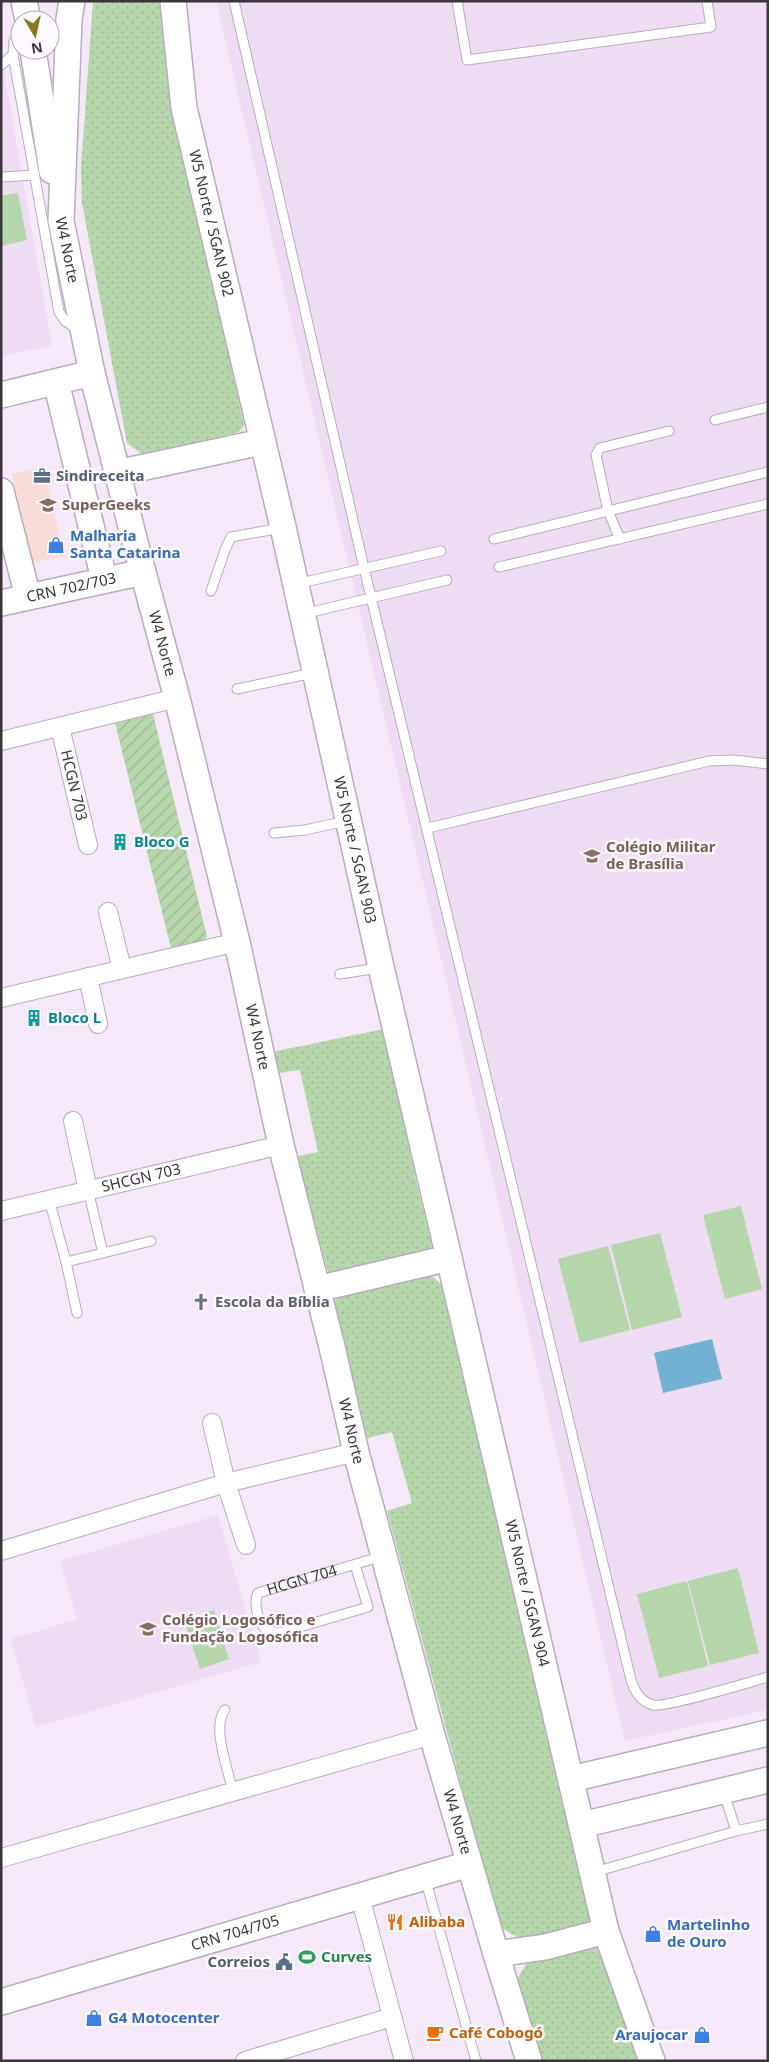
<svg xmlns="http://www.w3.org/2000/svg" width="769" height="2062" font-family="'Noto Sans',sans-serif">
<defs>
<pattern id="grass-dots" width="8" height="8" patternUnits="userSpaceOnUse" patternTransform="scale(1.25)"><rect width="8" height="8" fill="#b6d6ab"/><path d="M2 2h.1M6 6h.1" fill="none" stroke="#9db894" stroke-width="1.8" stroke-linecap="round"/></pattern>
<pattern id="garden-furrows" width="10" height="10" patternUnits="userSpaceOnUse" patternTransform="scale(1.25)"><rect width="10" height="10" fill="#b6d6ab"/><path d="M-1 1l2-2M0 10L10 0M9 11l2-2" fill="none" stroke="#9db894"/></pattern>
</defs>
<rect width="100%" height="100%" fill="#f5e8f8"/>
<path fill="#f7dcd8" d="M44,467L64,556L32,563L12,474Z"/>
<path fill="#eedcf2" d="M216,1H768V1710L625,1741Z
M1,54L52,346L1,356Z
M218,1515L261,1662L36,1727L11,1639L77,1619L60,1561Z"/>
<path fill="url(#grass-dots)" d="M93,1H165L175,111L244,425L239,432L146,457L127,443L82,203L81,168Z
M384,1029L417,1185L432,1246L430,1254L342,1276L328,1272L297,1156L318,1152L300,1070L278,1073L272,1052Z
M424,1276H432L442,1285L505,1554L594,1916L589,1922L523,1941L500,1927L387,1511L412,1503L392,1432L367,1438L333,1302L341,1296Z
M592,1947L597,1948L601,1953L640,2061H543L518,1985V1978L526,1964Z"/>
<path fill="url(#garden-furrows)" d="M153,714L207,937L202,941L171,948L115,723Z"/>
<path fill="#b6d6ab" d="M18,193L27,240L1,246V196Z
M741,1206L762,1289L725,1299L703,1215Z
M660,1233L682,1317L632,1330L611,1245Z
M608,1246L630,1330L580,1343L558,1259Z
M738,1568L759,1653L710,1665L688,1581Z
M687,1581L708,1666L659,1678L637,1594Z
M214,1610L229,1659L200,1669L184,1620Z"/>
<path fill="#74b2d3" d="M712,1339L722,1379L663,1393L654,1353Z"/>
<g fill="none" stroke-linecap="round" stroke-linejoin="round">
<g stroke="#b8adbc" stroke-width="11">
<g id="lane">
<path d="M234,1L364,568L631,1680C635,1692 640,1701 653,1705C665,1708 750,1682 768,1677"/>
<path d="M457,1L467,60L711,27L707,1"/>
<path d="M20,33L14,41L13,55L59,312L65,321L79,330"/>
<path d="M1,65L13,55"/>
<path d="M1,177L35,175"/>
<path d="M715,420L768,407"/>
<path d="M494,539L768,472"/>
<path d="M620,539L608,511L596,455L600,448L669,431"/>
<path d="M499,567L768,504"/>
<path d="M296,584L441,551"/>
<path d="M211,591L225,550L231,537L281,528"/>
<path d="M303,614L447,580"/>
<path d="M237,689L313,673"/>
<path d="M428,828L709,761L734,760L768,764"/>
<path d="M274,833L305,830L346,821"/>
<path d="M340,974L378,968"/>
<path d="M49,1199L66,1262"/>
<path d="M103,1253L151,1241"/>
<path d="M77,1313L66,1262L103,1253L88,1190"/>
<path id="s1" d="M355,1565L368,1607L279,1633C275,1632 271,1632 267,1630C258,1624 253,1602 258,1593L383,1556"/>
<path d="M225,1710C211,1726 229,1773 233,1792"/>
<path d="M724,1793L736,1831"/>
<path d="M595,1872L736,1831L768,1824"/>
<path d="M425,1878L476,2061"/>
</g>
</g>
<g stroke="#b8adbc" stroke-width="20">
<g id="street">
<path id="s2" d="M60,727L88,845"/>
<path d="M1,741L177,698"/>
<path d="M108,912L122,969"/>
<path d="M88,977L98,1024"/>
<path d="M1,998L237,942"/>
<path d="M73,1121L88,1190"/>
<path id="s3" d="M1,1211L281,1145"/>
<path d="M212,1423L226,1483L246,1545"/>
<path d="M1,1551L226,1483L356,1452"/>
<path d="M1,1858L432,1735"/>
<path d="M360,1896L404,2061"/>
<path d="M245,2061L392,2017"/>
</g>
</g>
<g stroke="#b8adbc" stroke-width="28">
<g id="secondary">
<path d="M24,1L28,20"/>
<path id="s4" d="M72,1L69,19L61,221L92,373L137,550L177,698L237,942L281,1145L332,1347L356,1452L432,1735L496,1954L529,2061"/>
<path id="s5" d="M173,1L184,108L283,527L381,967L449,1258L606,1931L652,2061"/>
<path d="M33,50L52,171"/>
<path d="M56,382L104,579"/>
<path d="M1,395L92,373"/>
<path d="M117,473L262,442"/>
<path d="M1,491L28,597"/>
<path id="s6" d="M1,603L143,572"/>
<path d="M317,1289L449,1258"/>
<path d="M571,1779L768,1733"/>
<path d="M582,1825L768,1780"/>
<path d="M496,1954L545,1947L606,1931"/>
<path id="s7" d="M1,2002L469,1864"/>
</g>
</g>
<use href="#lane" stroke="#fff" stroke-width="9"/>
<use href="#street" stroke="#fff" stroke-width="18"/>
<use href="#secondary" stroke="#fff" stroke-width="25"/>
</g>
<defs>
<g id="office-bare" transform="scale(1.35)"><path d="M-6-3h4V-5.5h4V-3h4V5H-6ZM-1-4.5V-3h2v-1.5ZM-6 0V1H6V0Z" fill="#5c6f8a" stroke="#fef8ff" stroke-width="2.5" paint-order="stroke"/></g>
<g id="school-bare" transform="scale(1.35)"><path d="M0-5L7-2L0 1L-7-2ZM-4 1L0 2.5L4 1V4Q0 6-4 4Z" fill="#8d6e63" stroke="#fef8ff" stroke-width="2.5" paint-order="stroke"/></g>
<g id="shop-bare" transform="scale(1.35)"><path d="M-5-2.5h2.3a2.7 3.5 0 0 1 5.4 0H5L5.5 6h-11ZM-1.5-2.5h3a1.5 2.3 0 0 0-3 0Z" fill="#3f7fe0" stroke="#fef8ff" stroke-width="2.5" paint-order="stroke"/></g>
<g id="building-bare" transform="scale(1.35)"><path d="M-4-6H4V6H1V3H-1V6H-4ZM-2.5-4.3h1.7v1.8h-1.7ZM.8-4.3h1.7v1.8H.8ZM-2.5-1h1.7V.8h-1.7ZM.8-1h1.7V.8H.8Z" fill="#0f9aa8" stroke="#fef8ff" stroke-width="2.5" paint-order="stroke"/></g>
<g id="church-bare" transform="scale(1.35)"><path d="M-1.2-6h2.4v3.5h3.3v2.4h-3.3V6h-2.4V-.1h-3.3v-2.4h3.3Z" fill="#6b7280" stroke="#fef8ff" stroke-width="2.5" paint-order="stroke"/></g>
<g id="restaurant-bare" transform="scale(1.35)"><path d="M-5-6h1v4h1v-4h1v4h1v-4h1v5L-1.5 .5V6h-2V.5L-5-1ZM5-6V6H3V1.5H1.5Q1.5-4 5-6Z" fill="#e8710a" stroke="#fef8ff" stroke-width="2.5" paint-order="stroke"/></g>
<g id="stadium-bare" transform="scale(1.35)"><path d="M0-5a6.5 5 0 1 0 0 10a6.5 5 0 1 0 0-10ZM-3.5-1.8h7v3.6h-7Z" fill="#2e9e5b" stroke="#fef8ff" stroke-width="2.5" paint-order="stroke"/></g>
<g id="civic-bare" transform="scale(1.35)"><path d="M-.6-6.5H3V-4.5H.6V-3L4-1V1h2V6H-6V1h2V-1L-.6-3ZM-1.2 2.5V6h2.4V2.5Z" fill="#5c6f8a" stroke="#fef8ff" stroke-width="2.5" paint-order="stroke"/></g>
<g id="cafe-bare" transform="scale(1.35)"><path d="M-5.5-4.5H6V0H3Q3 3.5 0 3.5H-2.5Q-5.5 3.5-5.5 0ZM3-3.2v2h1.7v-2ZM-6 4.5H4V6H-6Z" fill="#e8710a" stroke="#fef8ff" stroke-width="2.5" paint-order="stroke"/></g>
</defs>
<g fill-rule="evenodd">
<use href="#office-bare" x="42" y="476"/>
<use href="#school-bare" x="48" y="505"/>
<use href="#shop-bare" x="56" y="545"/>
<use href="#building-bare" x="120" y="842"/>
<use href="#school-bare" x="592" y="856"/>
<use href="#building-bare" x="34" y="1018"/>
<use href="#church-bare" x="201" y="1302"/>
<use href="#school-bare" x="148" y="1629"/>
<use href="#restaurant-bare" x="395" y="1922"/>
<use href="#shop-bare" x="653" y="1934"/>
<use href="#stadium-bare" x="307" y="1957"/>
<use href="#civic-bare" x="284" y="1962"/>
<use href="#shop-bare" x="94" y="2018"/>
<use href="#cafe-bare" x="435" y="2033"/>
<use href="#shop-bare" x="702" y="2035"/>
</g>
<g text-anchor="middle" stroke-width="5" stroke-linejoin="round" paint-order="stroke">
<g font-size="15" fill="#3a353b" stroke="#fef8ff">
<text dy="5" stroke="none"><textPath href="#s5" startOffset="226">W5 Norte / SGAN 902</textPath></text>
<text dy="5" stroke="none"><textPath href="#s4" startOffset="250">W4 Norte</textPath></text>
<text dy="5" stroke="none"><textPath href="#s6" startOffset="72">CRN 702/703</textPath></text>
<text dy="5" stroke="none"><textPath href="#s4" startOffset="655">W4 Norte</textPath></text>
<text dy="5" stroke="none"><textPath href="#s2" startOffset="60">HCGN 703</textPath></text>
<text dy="5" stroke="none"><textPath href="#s5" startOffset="869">W5 Norte / SGAN 903</textPath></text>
<text dy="5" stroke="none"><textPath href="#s4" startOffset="1060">W4 Norte</textPath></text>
<text dy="5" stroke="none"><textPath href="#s3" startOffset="144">SHCGN 703</textPath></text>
<text dy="5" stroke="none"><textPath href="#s4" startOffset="1465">W4 Norte</textPath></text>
<text dy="5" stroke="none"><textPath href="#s1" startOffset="235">HCGN 704</textPath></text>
<text dy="5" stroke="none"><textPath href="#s5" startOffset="1632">W5 Norte / SGAN 904</textPath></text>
<text dy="5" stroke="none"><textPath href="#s4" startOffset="1870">W4 Norte</textPath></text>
<text dy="5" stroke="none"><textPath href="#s7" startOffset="244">CRN 704/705</textPath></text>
</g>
<g font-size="15" font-weight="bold" fill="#4e5e75" stroke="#fef8ff" text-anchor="start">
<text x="56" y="481">Sindireceita</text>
<text x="270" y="1967" text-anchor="end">Correios</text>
</g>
<g font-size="15" font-weight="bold" fill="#785e54" stroke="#fef8ff" text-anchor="start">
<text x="62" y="510">SuperGeeks</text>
<text x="606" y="852">Colégio Militar<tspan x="606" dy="17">de Brasília</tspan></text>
<text x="162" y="1625">Colégio Logosófico e<tspan x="162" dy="17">Fundação Logosófica</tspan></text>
</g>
<g font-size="15" font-weight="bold" fill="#366cbe" stroke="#fef8ff" text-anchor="start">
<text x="70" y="541">Malharia<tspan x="70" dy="17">Santa Catarina</tspan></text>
<text x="667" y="1930">Martelinho<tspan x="667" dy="17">de Ouro</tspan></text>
<text x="108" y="2023">G4 Motocenter</text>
<text x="688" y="2040" text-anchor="end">Araujocar</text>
</g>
<g font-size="15" font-weight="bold" fill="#0d838f" stroke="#fef8ff" text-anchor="start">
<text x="134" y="847">Bloco G</text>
<text x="48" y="1023">Bloco L</text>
</g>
<g font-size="15" font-weight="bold" fill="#5b616d" stroke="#fef8ff" text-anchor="start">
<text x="215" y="1307">Escola da Bíblia</text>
</g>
<g font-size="15" font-weight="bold" fill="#c56008" stroke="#fef8ff" text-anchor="start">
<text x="409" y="1927">Alibaba</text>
<text x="449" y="2038">Café Cobogó</text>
</g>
<g font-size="15" font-weight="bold" fill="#27864d" stroke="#fef8ff" text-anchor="start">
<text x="321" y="1962">Curves</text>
</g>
</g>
<rect width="769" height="2062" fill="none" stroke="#3a353b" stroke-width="5"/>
<g transform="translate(35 35) rotate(171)"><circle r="24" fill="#fef8ff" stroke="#b0aab1"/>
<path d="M0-4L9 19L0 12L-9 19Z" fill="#89791e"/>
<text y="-8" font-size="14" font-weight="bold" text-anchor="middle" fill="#3a353b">N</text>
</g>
</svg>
